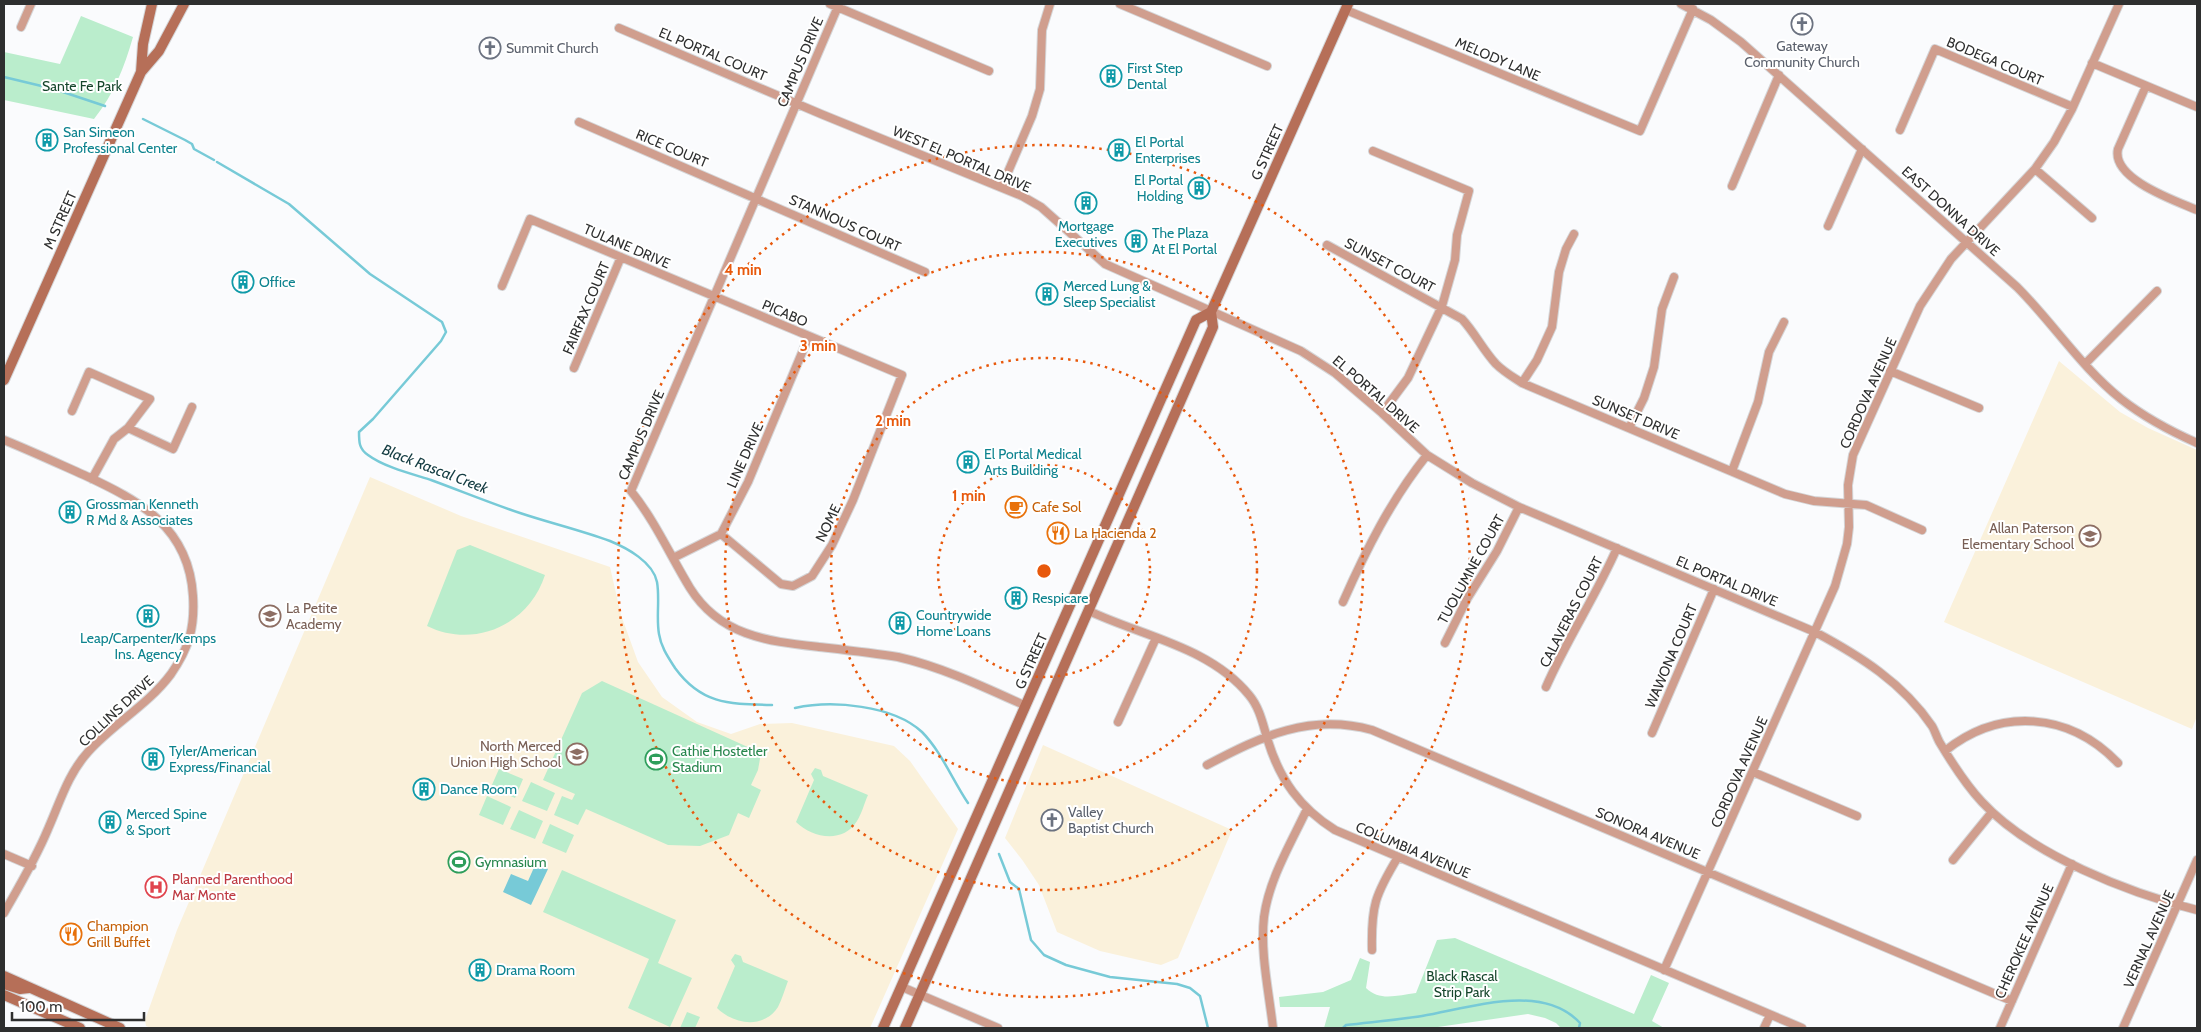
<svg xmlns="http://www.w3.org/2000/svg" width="2201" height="1032" font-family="Cabin,sans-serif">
<rect width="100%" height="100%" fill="#fafbfd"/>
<path fill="#faf1db" d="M2059,361L2120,412L2148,428L2197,450V716L2192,729L1944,622Z
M370,477L461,516L610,567L621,615L638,662L662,697L697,722L731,734L760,724L792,723L894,746L910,761L958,829L870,1028H151L146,1026L145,1020L177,930Z
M1043,745L1232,830L1178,958L1161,965L1100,951L1057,932L1039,885L1023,861L1005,838Z"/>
<path fill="#baedcc" d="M81,16L133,37C124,68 114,94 94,119L4,100V52L60,64Z
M470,545L545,575C529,625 474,649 427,626L457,550Z
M602,681L761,753L758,770L751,785L761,790L749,818L738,813L729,835L700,846L668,845L586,809L578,825L554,815L562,796L572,800L575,794L543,780L582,693Z
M815,768L821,770L823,776L868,795C864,804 862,813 857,821C843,844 812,838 796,822L814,780L811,774Z
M499,769L523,779L515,798L491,787Z
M531,782L555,793L547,811L522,801Z
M487,796L511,807L503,825L479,815Z
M519,810L543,821L535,839L510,829Z
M550,824L574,835L566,853L542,843Z
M562,870L676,920L658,963L692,978L670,1027L628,1008L649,959L543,912Z
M1455,938L1634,1014L1651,975L1669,983L1652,1021L1664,1028H1561L1556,1023L1545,1018L1528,1014L1431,1028H1324L1330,1007H1280L1279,997L1323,992L1351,980L1360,958L1370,962L1366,988C1380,1002 1398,995 1416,993L1437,940Z
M735,954L741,956L743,962L788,981C785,989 782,999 778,1007C763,1030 733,1024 717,1008L735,966L731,960Z
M687,1012L700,1017L695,1028H680Z"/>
<path fill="#77cad7" d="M536,863L548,869L531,905L503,892L511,874L528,881Z"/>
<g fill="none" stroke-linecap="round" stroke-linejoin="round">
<path stroke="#77cad7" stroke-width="2.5" d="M4,77L54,89L105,106
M143,119L185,140L192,144L194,149L214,160
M217,162L289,204L370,274L442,322L446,332L441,341L373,419L359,432C359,442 359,449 368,455C384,467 412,474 431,480C461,491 490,503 520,513C550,523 580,530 610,541C627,548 653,562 657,582C660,599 656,617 659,634C661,647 668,657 675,668C702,705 730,704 772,705
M795,708C832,700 893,705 922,732C941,751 953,781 968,803
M999,854L1010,882L1019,889L1031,940L1044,955L1066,965L1110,977L1177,984L1190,988L1200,996L1208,1028
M1343,1028L1346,1025C1371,1022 1397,1020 1422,1016C1470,1008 1542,982 1580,1023L1579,1028"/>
<g stroke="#d5d6d8" stroke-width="10">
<path id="street" d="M830,4L989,71
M839,4L631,491C655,521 670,555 690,588C720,636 767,641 819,647C845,650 872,653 898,657C942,667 984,687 1026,706
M1120,4L1267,66
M1681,4L1711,20L1741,42L2017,287C2053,323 2081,367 2121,399C2144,417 2170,431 2197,443
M1346,10L1640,131L1693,9
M21,27L31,4
M619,28L821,114L1022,196L1041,207L1105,264L1301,351L1335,373L1382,413L1427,455L1472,483L1519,507L1815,632C1860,656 1903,683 1932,726C1935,731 1937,738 1940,743C1952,763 1966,785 1982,802C2031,855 2129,893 2197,910
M2092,63L2197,107
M2146,86L2118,149C2111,179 2176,201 2197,210
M579,122L925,272
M1900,130L1935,49L2073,107
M1373,151L1469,191L1457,235L1455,260L1442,306L1408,378L1382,413
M2035,169L2092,218
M1002,186L1032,116L1040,89L1042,30L1050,4
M1732,186L1779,75
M1828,226L1862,149
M1327,245L1462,319C1475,333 1483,350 1496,364C1504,372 1513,377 1522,383L1785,494L1814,501L1866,505L1922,530
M502,286L530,219L902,375L853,500L832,545L812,576L793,586L781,584L721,534
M2085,364L2157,291
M574,368L621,257
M1890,371L1979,408
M1522,383L1537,360L1552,327L1559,272L1566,249L1574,234
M72,411L89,372L150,399L128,428L114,439L92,479
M128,428L173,449L192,407
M1629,428L1644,398L1654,367L1662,309L1674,277
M4,440C31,451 57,463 84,475C140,501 189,527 193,596C195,628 189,648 171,674C148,705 113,724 88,752C68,774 60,802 48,829C36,858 20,885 4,913
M1732,471L1758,402L1769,352L1784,322
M673,558L721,534L748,482L809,336
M1343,602C1366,550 1391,500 1427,455
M1089,611C1142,636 1210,647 1249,695C1260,708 1263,725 1268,741C1280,780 1300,808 1335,830L1802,1028
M1445,643L1467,599L1497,551L1519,507
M1546,687C1567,639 1596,596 1617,548
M1118,722L1156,638
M1652,733L1714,589
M1945,751C2000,707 2069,712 2118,763
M1207,765C1262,736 1310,713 1372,730L2012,1001
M1753,772L1857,816
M4,854L32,866
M1953,860L1992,812
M1372,950C1371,906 1375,895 1398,857
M1664,970L1835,586L1847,544L1849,527L1848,485L1853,455L1920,306L1951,259L2035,169L2054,142L2072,109L2119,4
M902,987L998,1028
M1273,1028C1269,992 1260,953 1264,917C1269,879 1291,843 1307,809
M1764,1028L1770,1015
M2000,1028L2072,864
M2123,1028L2197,860"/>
</g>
<g stroke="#d5d6d8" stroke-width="12">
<path id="secondary" d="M141,72L143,44L152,4
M4,380L141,72L159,51L184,4
M4,976L120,1028
M4,984L20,989L29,988
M4,995L80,1028
M883,1028L1196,320L1211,312
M905,1028L1213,327L1211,312L1348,4"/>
</g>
<use href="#street" stroke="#d09e8e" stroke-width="8"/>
<use href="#secondary" stroke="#b66f58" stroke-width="10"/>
</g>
<g fill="none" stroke="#e8590c" stroke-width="2.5" stroke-dasharray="2.5 5">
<circle cx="1044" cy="571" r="106"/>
<circle cx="1044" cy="571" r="213"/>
<circle cx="1044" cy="571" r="319"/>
<circle cx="1044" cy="571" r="426"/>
</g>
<defs>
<g id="church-ring" transform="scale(1.125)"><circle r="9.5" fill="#fff" stroke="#6b7280" stroke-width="1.5"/><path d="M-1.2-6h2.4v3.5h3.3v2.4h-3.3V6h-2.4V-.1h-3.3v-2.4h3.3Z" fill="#6b7280"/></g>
<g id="building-ring" transform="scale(1.125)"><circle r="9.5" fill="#fff" stroke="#0f9aa8" stroke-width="1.5"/><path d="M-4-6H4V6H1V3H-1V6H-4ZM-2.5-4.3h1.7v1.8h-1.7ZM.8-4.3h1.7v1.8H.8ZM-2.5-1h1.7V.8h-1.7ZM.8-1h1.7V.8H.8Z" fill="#0f9aa8"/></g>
<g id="cafe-ring" transform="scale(1.125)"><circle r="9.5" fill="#fff" stroke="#e8710a" stroke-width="1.5"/><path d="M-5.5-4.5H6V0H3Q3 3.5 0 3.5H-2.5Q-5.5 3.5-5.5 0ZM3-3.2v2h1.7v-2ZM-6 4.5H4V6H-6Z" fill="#e8710a"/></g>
<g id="restaurant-ring" transform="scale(1.125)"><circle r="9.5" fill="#fff" stroke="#e8710a" stroke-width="1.5"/><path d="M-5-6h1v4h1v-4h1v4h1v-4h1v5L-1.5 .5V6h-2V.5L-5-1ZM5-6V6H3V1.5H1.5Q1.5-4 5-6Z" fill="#e8710a"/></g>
<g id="school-ring" transform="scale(1.125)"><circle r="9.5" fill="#fff" stroke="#8d6e63" stroke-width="1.5"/><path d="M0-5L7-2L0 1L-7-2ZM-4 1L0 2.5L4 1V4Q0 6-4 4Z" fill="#8d6e63"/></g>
<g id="stadium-ring" transform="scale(1.125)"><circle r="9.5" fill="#fff" stroke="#2e9e5b" stroke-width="1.5"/><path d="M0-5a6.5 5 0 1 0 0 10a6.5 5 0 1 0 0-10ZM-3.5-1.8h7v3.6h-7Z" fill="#2e9e5b"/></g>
<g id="hospital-ring" transform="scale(1.125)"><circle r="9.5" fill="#fff" stroke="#e0444e" stroke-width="1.5"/><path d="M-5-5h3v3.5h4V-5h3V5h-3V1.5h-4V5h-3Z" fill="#e0444e"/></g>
</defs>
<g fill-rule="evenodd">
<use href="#church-ring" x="1802" y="24"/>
<use href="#church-ring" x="490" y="48"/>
<use href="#building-ring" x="1111" y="76"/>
<use href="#building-ring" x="47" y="140"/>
<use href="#building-ring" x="1119" y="150"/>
<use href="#building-ring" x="1199" y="188"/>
<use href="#building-ring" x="1086" y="203"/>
<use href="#building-ring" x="1136" y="241"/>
<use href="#building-ring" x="243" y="282"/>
<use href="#building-ring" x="1047" y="294"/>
<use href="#building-ring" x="968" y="462"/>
<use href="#cafe-ring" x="1016" y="507"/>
<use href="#building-ring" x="70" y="512"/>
<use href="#restaurant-ring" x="1058" y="533"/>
<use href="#school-ring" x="2090" y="536"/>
<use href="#building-ring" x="1016" y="598"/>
<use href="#building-ring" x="148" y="616"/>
<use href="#school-ring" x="270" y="616"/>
<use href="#building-ring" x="900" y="623"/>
<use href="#school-ring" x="577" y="754"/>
<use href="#building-ring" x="153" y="759"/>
<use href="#stadium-ring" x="656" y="759"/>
<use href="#building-ring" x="424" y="789"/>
<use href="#church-ring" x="1052" y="820"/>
<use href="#building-ring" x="110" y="822"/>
<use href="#stadium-ring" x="459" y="862"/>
<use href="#hospital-ring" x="156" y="887"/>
<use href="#restaurant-ring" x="71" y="934"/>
<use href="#building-ring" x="480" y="970"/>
</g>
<g text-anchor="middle" stroke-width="4" stroke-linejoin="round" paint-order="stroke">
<g font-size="14" fill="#5b616d" stroke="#fff" text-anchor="start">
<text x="1802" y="51" text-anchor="middle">Gateway<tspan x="1802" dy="16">Community Church</tspan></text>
<text x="506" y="53">Summit Church</text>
<text x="1068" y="817">Valley<tspan x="1068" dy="16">Baptist Church</tspan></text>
</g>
<g font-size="14" fill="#2e2f2f" stroke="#fff">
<text transform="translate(713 54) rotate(23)" y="5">EL PORTAL COURT</text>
<text transform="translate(1498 59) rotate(23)" y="5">MELODY LANE</text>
<text transform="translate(1995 61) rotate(23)" y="5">BODEGA COURT</text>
<text transform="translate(800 62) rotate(-67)" y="5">CAMPUS DRIVE</text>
<text transform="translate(672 148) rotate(23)" y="5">RICE COURT</text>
<text transform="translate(1267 152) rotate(-66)" y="5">G STREET</text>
<text transform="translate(962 159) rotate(23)" y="5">WEST EL PORTAL DRIVE</text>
<text transform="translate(1951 211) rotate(42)" y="5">EAST DONNA DRIVE</text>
<text transform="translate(60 220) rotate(-66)" y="5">M STREET</text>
<text transform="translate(845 223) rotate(24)" y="5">STANNOUS COURT</text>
<text transform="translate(627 246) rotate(23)" y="5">TULANE DRIVE</text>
<text transform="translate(1390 265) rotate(28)" y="5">SUNSET COURT</text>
<text transform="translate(586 308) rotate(-67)" y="5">FAIRFAX COURT</text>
<text transform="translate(785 313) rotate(23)" y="5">PICABO</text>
<text transform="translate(1868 393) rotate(-66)" y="5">CORDOVA AVENUE</text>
<text transform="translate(1376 394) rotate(41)" y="5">EL PORTAL DRIVE</text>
<text transform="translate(1636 417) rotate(23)" y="5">SUNSET DRIVE</text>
<text transform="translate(641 435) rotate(-67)" y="5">CAMPUS DRIVE</text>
<text transform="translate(745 455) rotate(-66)" y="5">LINE DRIVE</text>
<text transform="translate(828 523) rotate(-64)" y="5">NOME</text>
<text transform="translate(1471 569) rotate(-61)" y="5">TUOLUMNE COURT</text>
<text transform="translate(1727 581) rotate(23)" y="5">EL PORTAL DRIVE</text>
<text transform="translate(1571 612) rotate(-63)" y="5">CALAVERAS COURT</text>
<text transform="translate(1671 656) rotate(-67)" y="5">WAWONA COURT</text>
<text transform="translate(1031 661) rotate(-66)" y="5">G STREET</text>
<text transform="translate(116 711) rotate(-43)" y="5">COLLINS DRIVE</text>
<text transform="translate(1739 772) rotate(-66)" y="5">CORDOVA AVENUE</text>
<text transform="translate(1648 833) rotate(23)" y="5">SONORA AVENUE</text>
<text transform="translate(1413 850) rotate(23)" y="5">COLUMBIA AVENUE</text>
<text transform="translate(2149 939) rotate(-66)" y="5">VERNAL AVENUE</text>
<text transform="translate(2024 941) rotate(-66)" y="5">CHEROKEE AVENUE</text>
</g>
<g font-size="14" fill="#0d838f" stroke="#fff" text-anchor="start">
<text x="1127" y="73">First Step<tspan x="1127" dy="16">Dental</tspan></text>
<text x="63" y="137">San Simeon<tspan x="63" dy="16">Professional Center</tspan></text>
<text x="1135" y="147">El Portal<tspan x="1135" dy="16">Enterprises</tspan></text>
<text x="1183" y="185" text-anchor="end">El Portal<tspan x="1183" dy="16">Holding</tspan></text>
<text x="1086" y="231" text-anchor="middle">Mortgage<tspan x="1086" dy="16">Executives</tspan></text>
<text x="1152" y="238">The Plaza<tspan x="1152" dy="16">At El Portal</tspan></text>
<text x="259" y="287">Office</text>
<text x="1063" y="291">Merced Lung &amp;<tspan x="1063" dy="16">Sleep Specialist</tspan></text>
<text x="984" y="459">El Portal Medical<tspan x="984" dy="16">Arts Building</tspan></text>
<text x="86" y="509">Grossman Kenneth<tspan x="86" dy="16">R Md &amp; Associates</tspan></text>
<text x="1032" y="603">Respicare</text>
<text x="916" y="620">Countrywide<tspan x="916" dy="16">Home Loans</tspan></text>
<text x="148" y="643" text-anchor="middle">Leap/Carpenter/Kemps<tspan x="148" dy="16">Ins. Agency</tspan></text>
<text x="169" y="756">Tyler/American<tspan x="169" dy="16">Express/Financial</tspan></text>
<text x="440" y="794">Dance Room</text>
<text x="126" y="819">Merced Spine<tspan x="126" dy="16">&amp; Sport</tspan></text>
<text x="496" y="975">Drama Room</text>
</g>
<g font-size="14" fill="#16462c" stroke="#fff">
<text x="82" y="91">Sante Fe Park</text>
<text x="1462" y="981">Black Rascal<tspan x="1462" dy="16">Strip Park</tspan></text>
</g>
<g font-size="14" fill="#c56008" stroke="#fff" text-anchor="start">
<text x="1032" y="512">Cafe Sol</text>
<text x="1074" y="538">La Hacienda 2</text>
<text x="87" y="931">Champion<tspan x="87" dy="16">Grill Buffet</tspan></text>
</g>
<g font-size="14" fill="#785e54" stroke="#fff" text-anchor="end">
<text x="2074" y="533">Allan Paterson<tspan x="2074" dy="16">Elementary School</tspan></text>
<text x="286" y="613" text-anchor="start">La Petite<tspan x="286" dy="16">Academy</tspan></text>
<text x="561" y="751">North Merced<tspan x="561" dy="16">Union High School</tspan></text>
</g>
<g font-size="14" fill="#27864d" stroke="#fff" text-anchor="start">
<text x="672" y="756">Cathie Hostetler<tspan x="672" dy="16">Stadium</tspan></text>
<text x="475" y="867">Gymnasium</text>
</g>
<g font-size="14" fill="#be3a42" stroke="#fff" text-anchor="start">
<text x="172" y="884">Planned Parenthood<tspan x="172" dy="16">Mar Monte</tspan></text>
</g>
<g font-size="15" font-style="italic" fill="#153d43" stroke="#fff">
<text transform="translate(435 469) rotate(21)" y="5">Black Rascal Creek</text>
</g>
</g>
<circle cx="1044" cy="571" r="8" fill="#e8590c" stroke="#fff" stroke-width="2.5"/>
<g font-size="15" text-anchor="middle" font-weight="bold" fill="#e8590c" stroke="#fff" stroke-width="4" stroke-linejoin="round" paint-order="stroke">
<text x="743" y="275">4 min</text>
<text x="818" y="351">3 min</text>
<text x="893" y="426">2 min</text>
<text x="969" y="501">1 min</text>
</g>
<rect width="2201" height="1032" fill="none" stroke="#2e2f2f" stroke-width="10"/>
<path d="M12 1012v8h132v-8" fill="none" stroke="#2e2f2f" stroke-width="2.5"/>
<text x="20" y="1012" font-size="15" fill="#2e2f2f" stroke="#ffffff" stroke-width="4" paint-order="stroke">100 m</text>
</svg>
